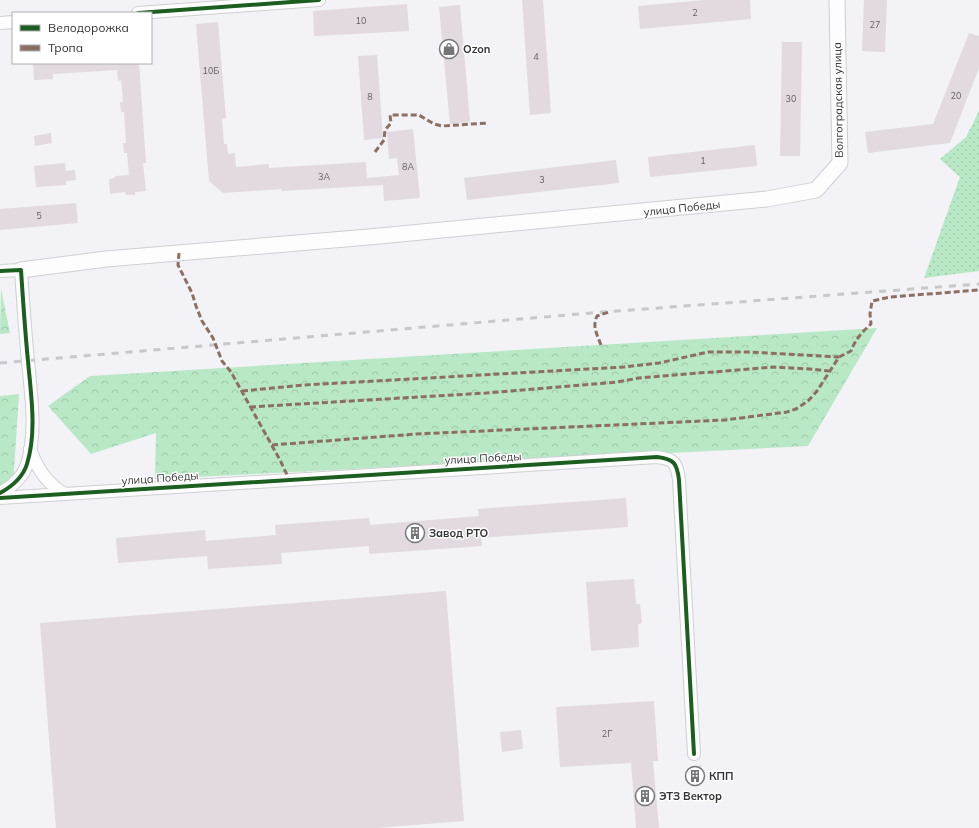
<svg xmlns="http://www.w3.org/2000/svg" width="979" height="828" font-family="Mulish,sans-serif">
<defs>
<pattern id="grass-dots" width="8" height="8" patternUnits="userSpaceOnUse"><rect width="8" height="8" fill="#b8e8c6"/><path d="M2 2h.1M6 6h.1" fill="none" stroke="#9fc8ab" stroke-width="1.8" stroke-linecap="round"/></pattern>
<pattern id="forest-crowns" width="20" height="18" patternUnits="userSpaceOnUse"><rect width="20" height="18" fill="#b8e8c6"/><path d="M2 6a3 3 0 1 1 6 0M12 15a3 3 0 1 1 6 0" fill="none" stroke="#9fc8ab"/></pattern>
</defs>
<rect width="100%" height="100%" fill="#f2f2f7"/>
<path fill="url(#grass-dots)" d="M979,111V271L924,278L960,177L940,159L966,137Z"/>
<path fill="url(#forest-crowns)" d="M1,289L10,333L0,334Z
M877,328L808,446L155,479L156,433L91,454L48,406L90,376Z
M19,394L13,485L0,486V396Z"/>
<path fill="#e2dae0" d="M522,0H543L551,113L530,115Z
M705,0H750L751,19L640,29L638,6Z
M864,0H887L885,52L862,51Z
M407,4L409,31L314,36L313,11Z
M460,5L470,122L450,124L439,7Z
M218,22L226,118L222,119L224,144H227L228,154L235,153L236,167L269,164V168L366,162L367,178L399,175L397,158L389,159L387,132L413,129L420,198L384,201L383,185L282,191V189L223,193L209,181L196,24Z
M969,33L979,36V68L950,143L868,153L865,132L933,124Z
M782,42H802L800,156H780Z
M377,55L383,138L364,140L358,56Z
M33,63H139L146,163H143L146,191L135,192V195H126L125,192L110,194L109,179L115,178V176L129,175L127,153H124L123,143H126L124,112H121L120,102H123L121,80L118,81L117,70L53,74V79L34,80Z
M51,133L52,143L35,146L34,136Z
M755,145L757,166L650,177L648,157Z
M616,160L619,183L467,200L464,178Z
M65,163L66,171L75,170L76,180L66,181V185L36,187L34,166Z
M76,203L78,223L0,230V209Z
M626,498L628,527L481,538L482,546L369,554V546L281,553L282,564L208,569L207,556L118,563L116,538L205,530L206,541L276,535L275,525L369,518L370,525L479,516L478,509Z
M634,579L636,604H640L642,623L638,624L639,647L591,651L586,582Z
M446,591L464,821L377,828H56L40,623Z
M654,701L658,761H653L659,828H636L631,763L560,767L556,707Z
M521,730L523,749L502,752L500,732Z
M701,765L702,781L689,783L688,771Z"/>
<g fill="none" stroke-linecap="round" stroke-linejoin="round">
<g stroke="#cfcfd3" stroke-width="14">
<path id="minor" d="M138,13L319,0
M0,23L13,22
M0,271L21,270C23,300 25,331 28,361C31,395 37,432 27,464C23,477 11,487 0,493
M30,449C37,469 47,484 65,494
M0,498L657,457C674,459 677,463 679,480L694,754"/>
</g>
<g stroke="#cfcfd3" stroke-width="17">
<path id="major" d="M21,270L106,259L369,237L767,199L816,190L840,163L837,0"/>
</g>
<use href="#minor" stroke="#fdfdfe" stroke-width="12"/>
<use href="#major" stroke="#fdfdfe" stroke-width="15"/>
<path stroke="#c8c8ca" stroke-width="3" stroke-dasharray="7 7" stroke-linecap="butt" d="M0,363L591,313L979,284"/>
<path stroke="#8d6e63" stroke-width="3" stroke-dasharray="6 3" stroke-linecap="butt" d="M375,152L384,140L385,130L391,123L390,115H419L434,124L442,126L488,123
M179,253L178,265L192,293L196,306L202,321L213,338L222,361L231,372L280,460L289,479
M601,345C597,334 592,327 597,316L609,312
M242,391L304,385L624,367L659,363L708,352H750L839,357
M250,407L486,393L617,382L639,378L773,367L810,369L829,371
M272,445L416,434L725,420L787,412L796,409L808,401L817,391L839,357L851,351C855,340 862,332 871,324L870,314L872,301L890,297L979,290"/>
<g stroke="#fff" stroke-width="6">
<path id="cycleway" d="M138,13L319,0
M0,271L21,270C23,300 25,331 28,361C31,395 37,432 27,464C23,477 11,487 0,493
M0,498L657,457C674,459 677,463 679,480L694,754"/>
</g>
<use href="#cycleway" stroke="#1b5e20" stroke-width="4"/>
</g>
<defs>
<g id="shop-ring" transform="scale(1)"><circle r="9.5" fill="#fff" stroke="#76767a" stroke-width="1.5"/><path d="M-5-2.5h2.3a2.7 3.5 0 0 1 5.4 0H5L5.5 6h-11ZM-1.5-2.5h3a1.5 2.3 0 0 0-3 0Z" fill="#76767a"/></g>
<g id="building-ring" transform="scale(1)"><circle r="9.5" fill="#fff" stroke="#76767a" stroke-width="1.5"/><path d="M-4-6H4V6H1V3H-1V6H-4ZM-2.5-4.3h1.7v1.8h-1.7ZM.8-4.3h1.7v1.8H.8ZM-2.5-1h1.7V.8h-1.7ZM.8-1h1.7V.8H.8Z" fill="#76767a"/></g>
</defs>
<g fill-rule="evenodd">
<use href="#shop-ring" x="449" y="49"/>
<use href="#building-ring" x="415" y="533"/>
<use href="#building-ring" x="695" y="776"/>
<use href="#building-ring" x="645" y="796"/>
</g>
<g text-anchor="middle" stroke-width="3" stroke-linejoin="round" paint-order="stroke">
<g font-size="9" fill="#626064">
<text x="695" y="16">2</text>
<text x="361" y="24">10</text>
<text x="875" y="28">27</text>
<text x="536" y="60">4</text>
<text x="211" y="74">10Б</text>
<text x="956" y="99">20</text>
<text x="370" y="100">8</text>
<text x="791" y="102">30</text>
<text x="703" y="164">1</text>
<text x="408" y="170">8А</text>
<text x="324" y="180">3А</text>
<text x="542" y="183">3</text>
<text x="39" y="219">5</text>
<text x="607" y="737">2Г</text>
</g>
<g font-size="11" font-weight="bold" fill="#343437" stroke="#fff" text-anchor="start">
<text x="463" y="53">Ozon</text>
<text x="429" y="537">Завод РТО</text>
<text x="709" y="780">КПП</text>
<text x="659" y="800">ЭТЗ Вектор</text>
</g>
<g font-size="11" fill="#343437" stroke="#fff">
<text transform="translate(838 100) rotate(-91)" y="4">Волгоградская улица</text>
<text transform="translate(682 208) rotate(-6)" y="4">улица Победы</text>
<text transform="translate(483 458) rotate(-3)" y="4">улица Победы</text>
<text transform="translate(160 478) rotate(-4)" y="4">улица Победы</text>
</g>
</g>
<rect x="12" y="12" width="140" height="52" fill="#ffffff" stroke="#aeaeaf"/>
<rect x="20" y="25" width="20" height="6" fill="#1b5e20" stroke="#aeaeaf"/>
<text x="48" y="32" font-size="12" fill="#343437">Велодорожка</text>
<rect x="20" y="45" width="20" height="6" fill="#8d6e63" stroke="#aeaeaf"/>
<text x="48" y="52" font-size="12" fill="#343437">Тропа</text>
</svg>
